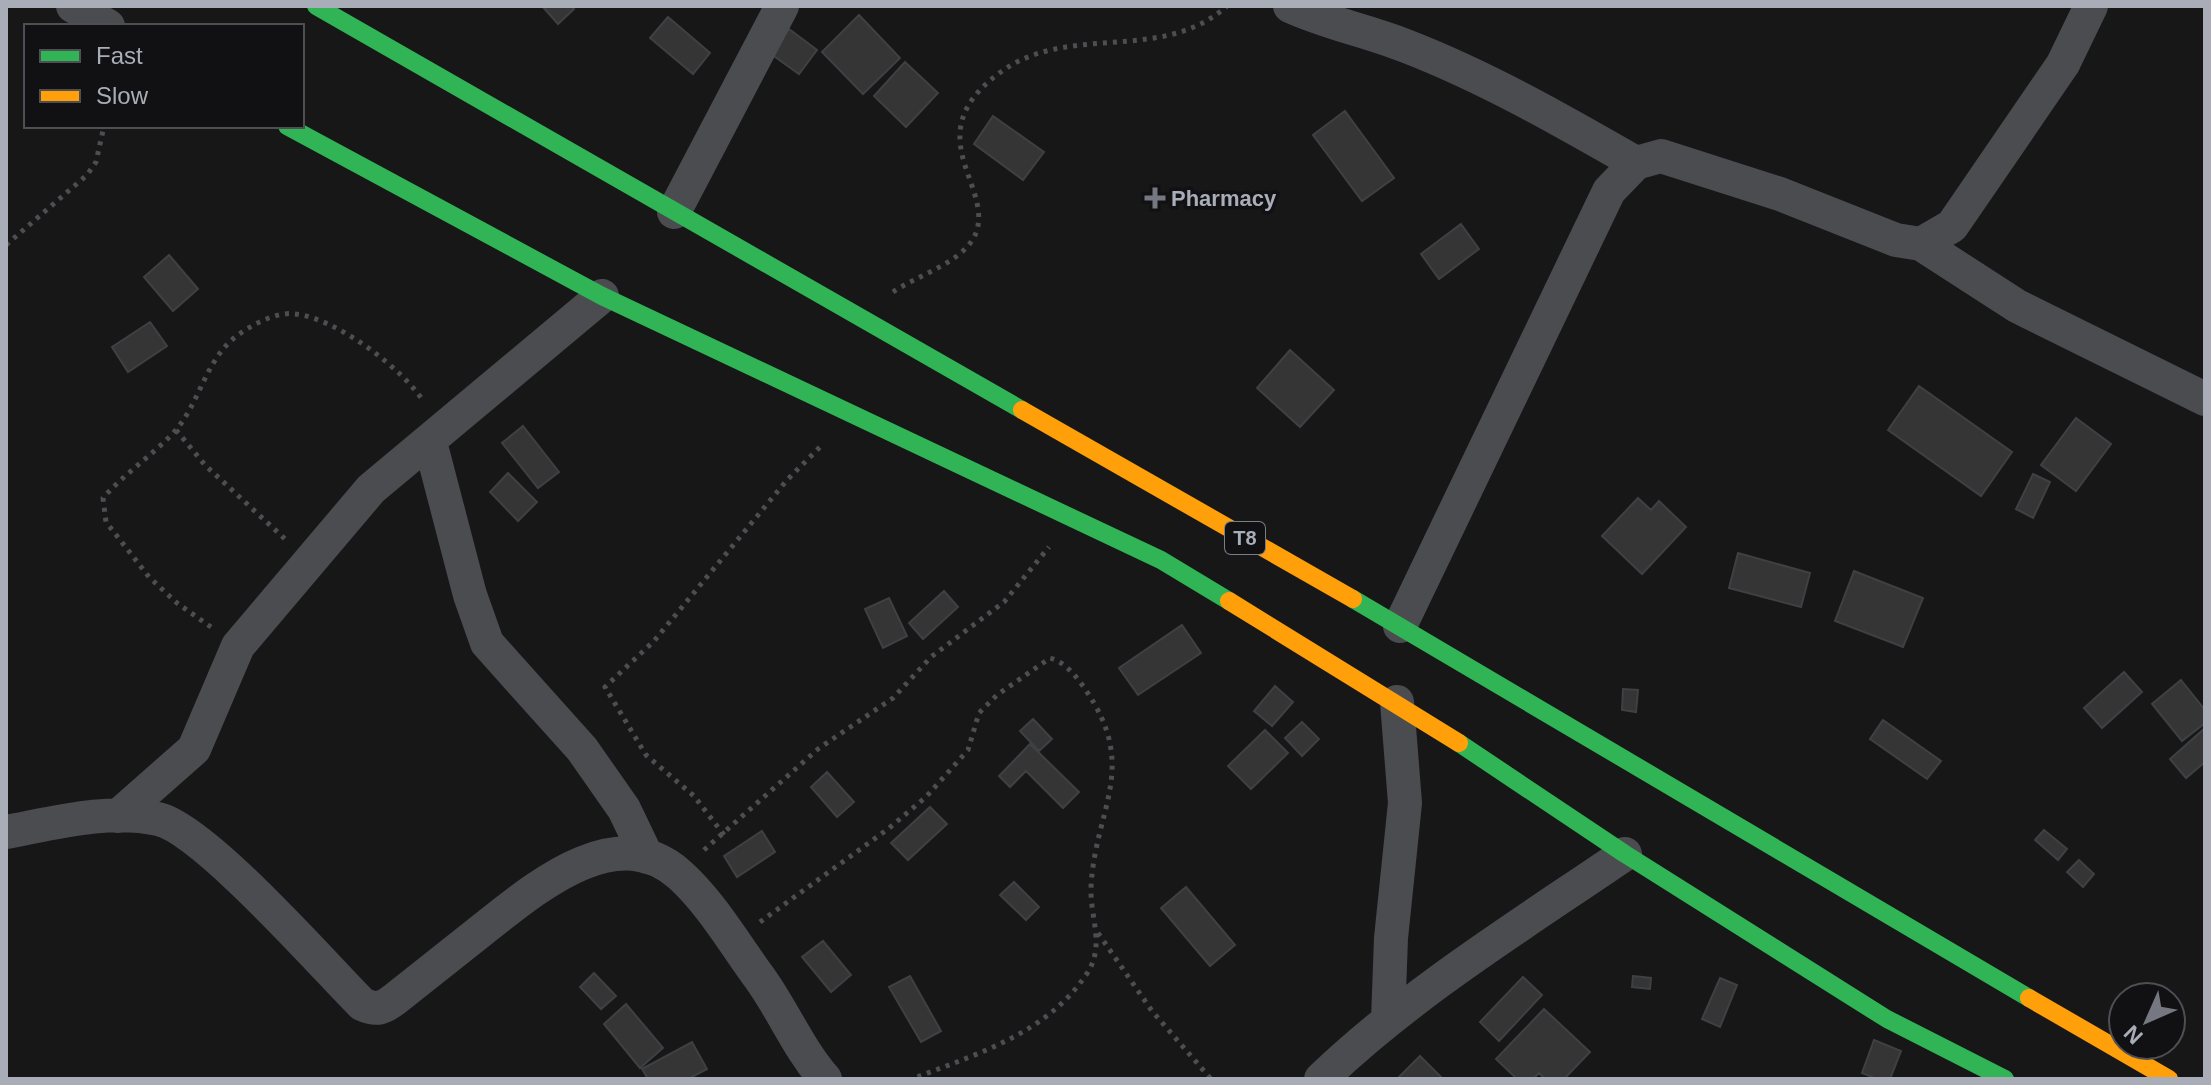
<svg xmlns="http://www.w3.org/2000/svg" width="2211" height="1085" font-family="Helvetica,sans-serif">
<rect width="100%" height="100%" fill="#171717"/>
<path fill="#353536" stroke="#3f4043" stroke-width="2" d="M542,6H571L574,9L558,24Z
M859,15L900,58L863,94L822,52Z
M668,17L710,53L693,74L650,38Z
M789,29L817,50L799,74L771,54Z
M905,62L938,93L906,127L874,96Z
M1345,111L1394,178L1362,201L1313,135Z
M993,116L1044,152L1023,180L974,144Z
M1461,224L1479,249L1439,279L1421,254Z
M169,255L198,289L173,311L144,277Z
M150,322L167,346L128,372L112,347Z
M1290,350L1334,390L1300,427L1257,388Z
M1919,386L2012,452L1981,496L1888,430Z
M2076,418L2111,444L2076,491L2041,465Z
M523,426L559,472L538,488L502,443Z
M508,473L537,502L518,521L490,492Z
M2033,474L2050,482L2033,518L2016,509Z
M1638,498L1651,510L1659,501L1686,527L1642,574L1602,536Z
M1738,553L1810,573L1801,607L1729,588Z
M1854,571L1923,598L1903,647L1835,621Z
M944,591L958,607L923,639L909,623Z
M889,598L907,636L883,648L865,609Z
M1182,625L1201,653L1138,695L1119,668Z
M2124,672L2142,692L2102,728L2084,708Z
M2181,680L2205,710V723L2182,741L2152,704Z
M1275,686L1293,702L1272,726L1254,711Z
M1623,689L1638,690L1636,712L1622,710Z
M1033,719L1052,739L1039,751L1020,731Z
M1883,720L1941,761L1927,779L1870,739Z
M1302,722L1319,739L1302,756L1285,738Z
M2205,728V762L2186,778L2170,759Z
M1265,730L1288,753L1251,789L1228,766Z
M1030,744L1079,792L1063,808L1026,771L1010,787L999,776Z
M827,772L854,802L837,817L811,787Z
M930,807L947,824L908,860L891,843Z
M2044,830L2067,849L2058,860L2035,840Z
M762,831L775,852L737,877L724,856Z
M2079,860L2094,874L2083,887L2067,872Z
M1014,882L1039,907L1026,920L1000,895Z
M1186,887L1235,945L1210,966L1161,908Z
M823,941L851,975L831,992L802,957Z
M594,973L616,996L601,1009L580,987Z
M910,976L941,1031L921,1042L889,987Z
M1633,976L1651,978L1650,989L1632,987Z
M1523,977L1542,995L1499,1041L1480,1022Z
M1720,978L1737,985L1720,1027L1702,1019Z
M626,1004L663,1048L640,1068L604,1024Z
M1544,1009L1590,1052L1564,1079H1545L1539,1073L1533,1079H1517L1496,1059Z
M1874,1040L1901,1051L1890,1079H1877L1862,1073Z
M692,1042L707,1069L688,1079H648L642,1069Z
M1420,1056L1443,1079H1397Z"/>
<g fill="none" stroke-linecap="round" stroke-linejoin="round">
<path stroke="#4d4e52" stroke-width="5" stroke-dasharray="4 6" stroke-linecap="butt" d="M6,245L87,175L96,162L104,126
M893,292C916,276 958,264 973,239C1001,191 913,138 998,74C1067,21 1161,65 1227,6
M176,430L205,465L285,539
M211,627L177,603L149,577L106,522L103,498C125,473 153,455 175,431C199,404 205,362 234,338C249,326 276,311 295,314C336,318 402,368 424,402
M724,835L694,796L646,755L605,687L654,641L787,480L824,443
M704,850L818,749L893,698L931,657L1004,602L1049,547
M760,922L888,829L926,797L968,750L979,713L997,695L1050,658C1065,662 1076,676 1085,689C1140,768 1095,808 1091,887C1090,919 1106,946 1086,975C1045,1035 976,1054 912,1079
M1098,933L1152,1011L1211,1079"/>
<path stroke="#4b4c50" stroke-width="34" d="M73,6L108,26
M1290,6C1327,23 1368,31 1406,46C1486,77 1561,120 1636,163
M674,212L782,6
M1921,244L2017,306L2205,399
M430,442L470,595L487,643L582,749L624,809L647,857
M1400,626L1609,191L1636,163L1661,156L1780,194L1896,240L1921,244L1952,226L2063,64L2091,6
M118,816L194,749L238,646L371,489L602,296
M6,832C54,823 110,808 158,819C204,829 324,966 362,1004C377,1011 383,1008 395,999C424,976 453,953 482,930C533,890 616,817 680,875C711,903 734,943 759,977C783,1010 798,1048 825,1079
M1388,1020L1391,938L1405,803L1397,702
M1321,1079C1412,992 1521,925 1625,854"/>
<path stroke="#30b455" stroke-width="18" d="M316,6L1022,410
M287,126L602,296L1161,560L1229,601
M1353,599L2029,998
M1459,743L1625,854L1887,1019L2005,1079"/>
<path stroke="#ff9f0a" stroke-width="18" d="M1022,410L1353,599
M1229,601L1459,743
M2029,998L2169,1079"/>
</g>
<path fill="#757880" stroke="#111113" stroke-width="3" d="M1151 186h8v8h8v8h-8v8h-8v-8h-8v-8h8z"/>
<g text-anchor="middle" stroke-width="7" stroke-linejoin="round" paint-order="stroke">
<rect fill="#111113" stroke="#7b7e86" stroke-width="2" x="1225" y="522" width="40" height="32" rx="6"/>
<g font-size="20" font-weight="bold" fill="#a8adb8">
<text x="1245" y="545">T8</text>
</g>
<g font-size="22" font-weight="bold" fill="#a8adb8" stroke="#111113" text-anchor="start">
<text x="1171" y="206">Pharmacy</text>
</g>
</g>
<rect width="2211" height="1085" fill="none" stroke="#a8adb8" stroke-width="16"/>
<rect x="24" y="24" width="280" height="104" fill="#111113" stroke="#4d4f55" stroke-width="2"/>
<rect x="40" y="50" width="40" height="12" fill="#30b455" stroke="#4d4f55" stroke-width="2"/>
<text x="96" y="64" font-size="24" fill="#a8adb8">Fast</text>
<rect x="40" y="90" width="40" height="12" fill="#ff9f0a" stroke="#4d4f55" stroke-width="2"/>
<text x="96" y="104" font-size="24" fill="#a8adb8">Slow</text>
<g transform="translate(2147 1021) rotate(225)"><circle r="38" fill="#111113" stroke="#4d4f55" stroke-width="2"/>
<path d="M0-6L14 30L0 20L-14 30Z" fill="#757880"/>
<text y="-12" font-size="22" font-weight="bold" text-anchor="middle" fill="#a8adb8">N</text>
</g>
</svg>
